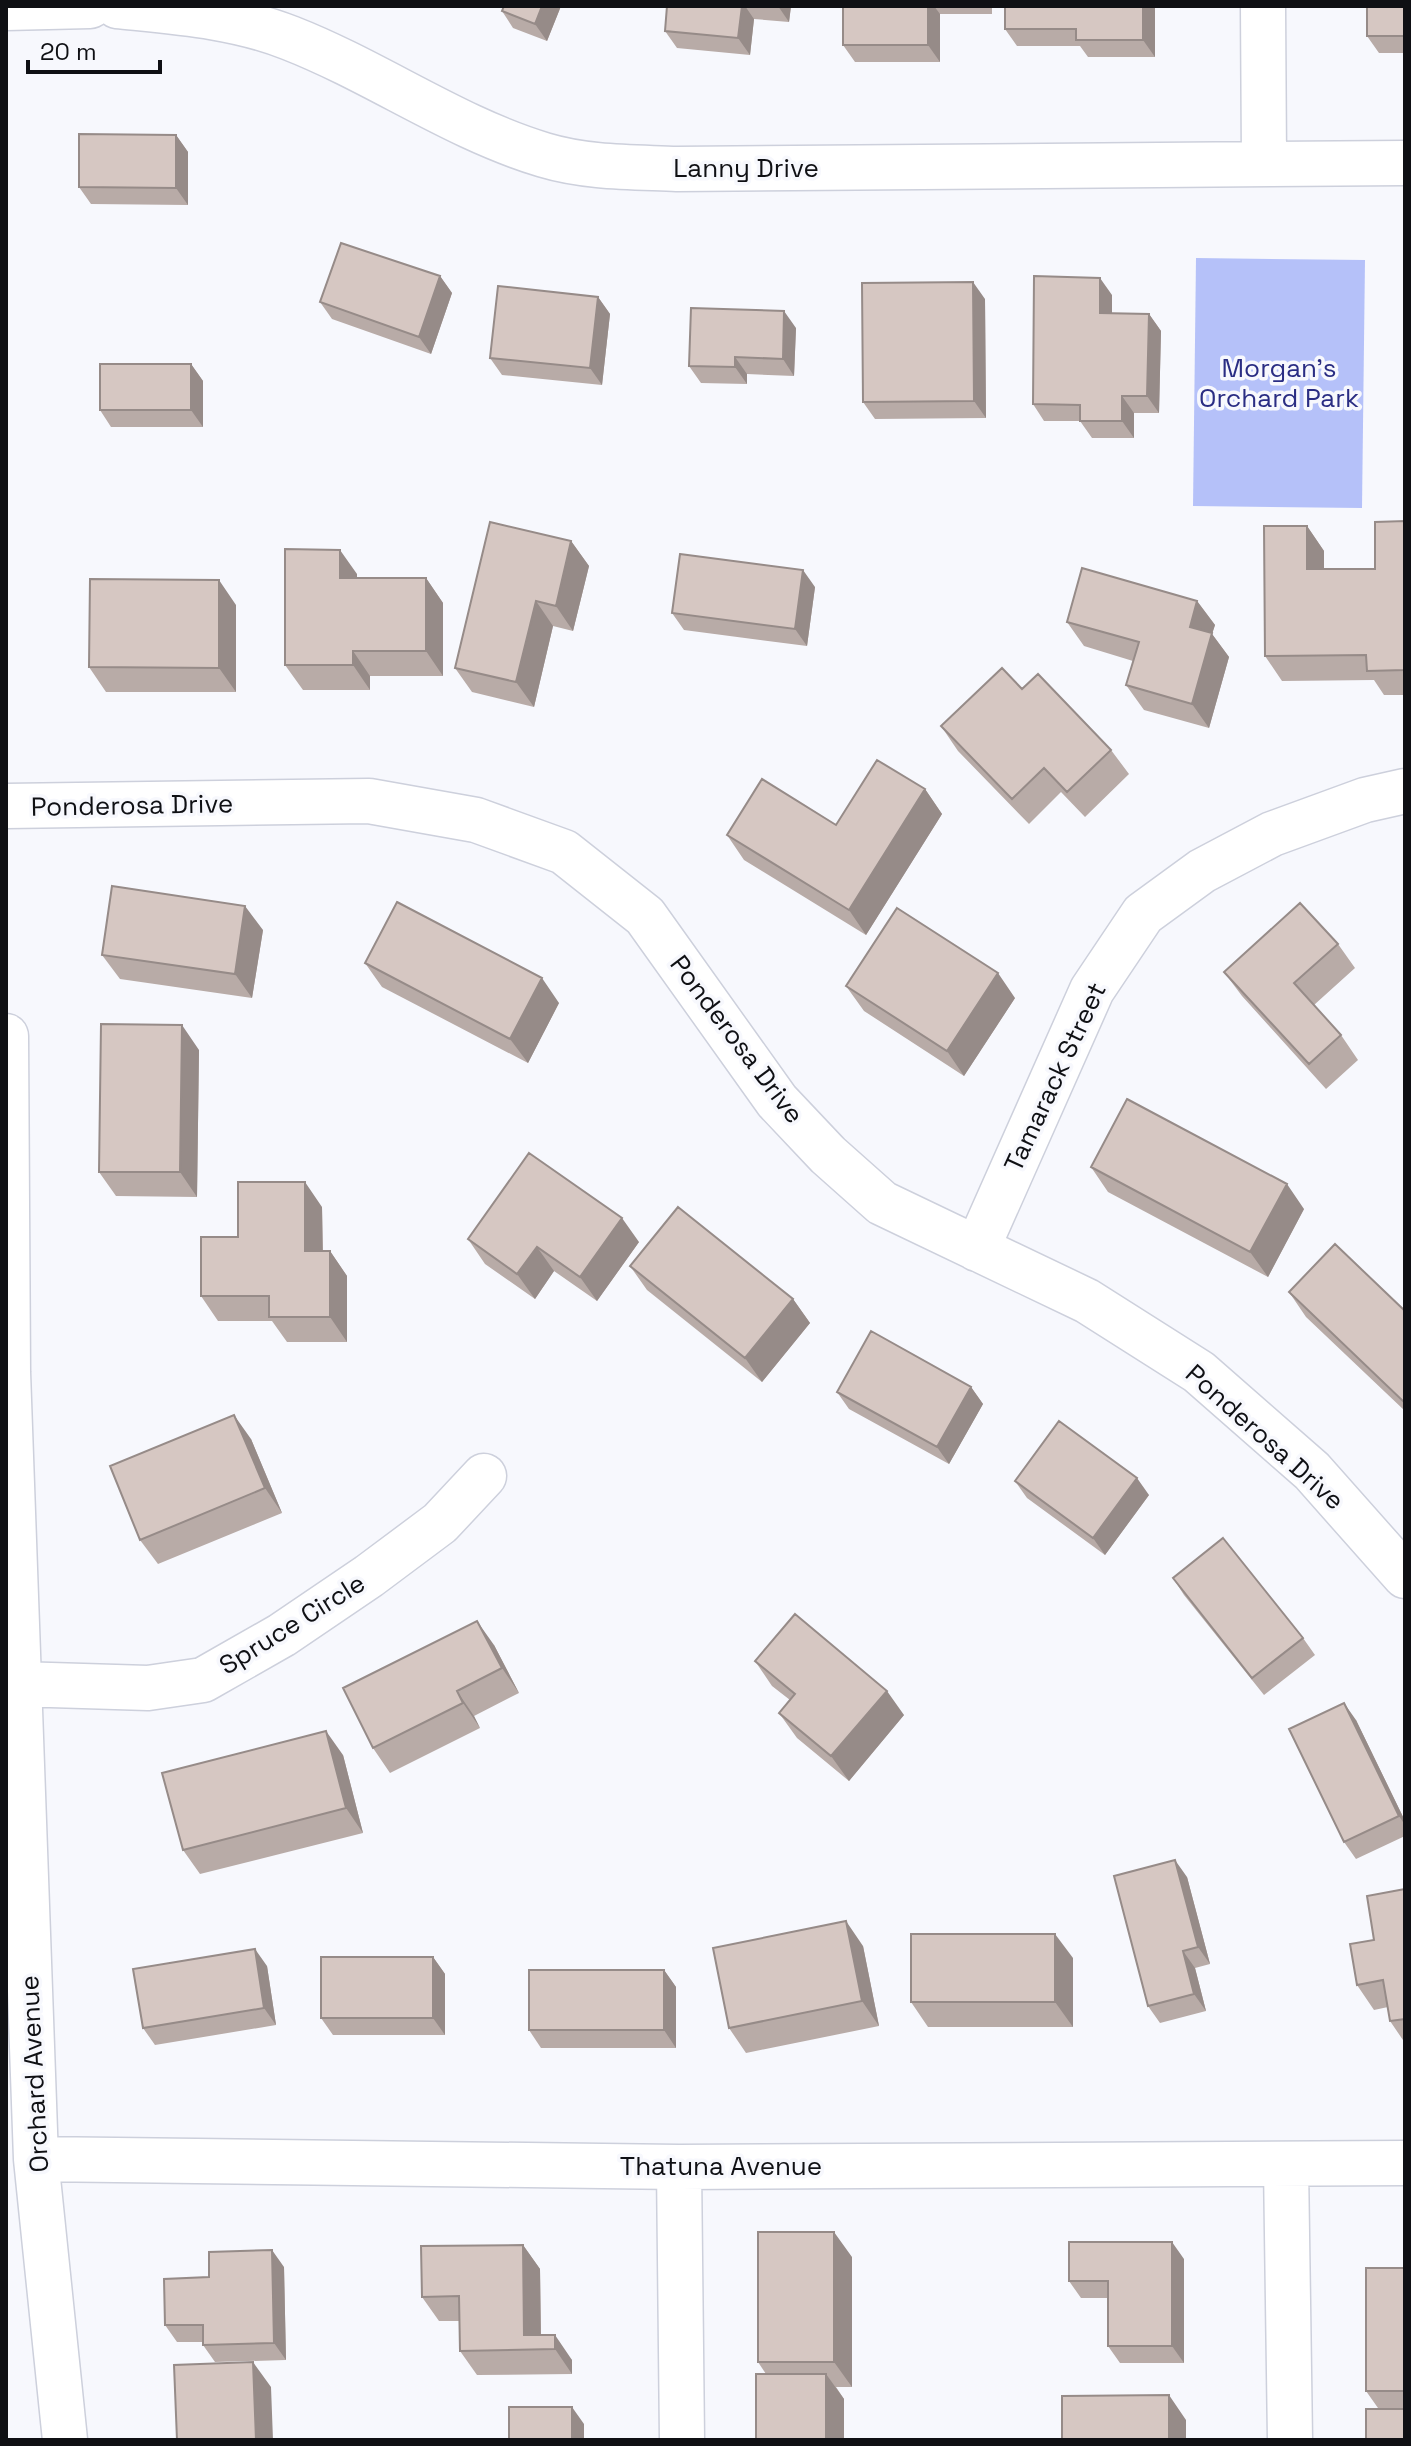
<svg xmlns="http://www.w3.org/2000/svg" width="1411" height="2446" font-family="'Space Grotesk',sans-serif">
<rect width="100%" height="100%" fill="#f7f8fd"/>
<path fill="#b5c1f9" d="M1196,258L1365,260L1362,508L1193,506Z"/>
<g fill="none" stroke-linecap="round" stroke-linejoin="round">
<g stroke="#cdd0dc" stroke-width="47">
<path id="minor" d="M117,6C175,12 235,16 290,38C377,72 454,128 544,155C587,168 633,167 677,169L1405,163
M1263,6L1264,162
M6,8L90,6
M6,806L369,801L476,820L564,852L645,916L777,1101L828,1155L882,1203L1087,1301L1199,1372L1312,1471L1405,1576
M6,1036L8,1372L36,2159L65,2440
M977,1249L1092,990L1143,914L1202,871L1272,834L1365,800L1405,791
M18,1684L148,1688L203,1680L282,1635L369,1576L440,1523L484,1476
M36,2159L679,2167L1405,2163
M1286,2165L1290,2440
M679,2167L682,2440"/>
</g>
<use href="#minor" stroke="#fff" stroke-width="44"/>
</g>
<path fill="#b8aba7" d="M504,6H561L547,41L513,28L502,11Z
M667,6H791L789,22L754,19L750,55L677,48L665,31Z
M843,6H992V14H940V62H855L843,45Z
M1155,6V57H1088L1080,46H1017L1005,29Z
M1405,6V53H1379L1367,36Z
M176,135L188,152V205L91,204L79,187Z
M440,276L452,293L431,354L332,319L320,302Z
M1112,295V313L1149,314L1161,331L1159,413H1134V438H1092L1080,421H1044L1033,404Z
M598,297L610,314L602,385L502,375L490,358Z
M985,299L986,418L875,419L863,402Z
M796,328L794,376L747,374V384L701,383L689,366Z
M191,364L203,381V427H111L100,410Z
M1405,521V695H1384L1374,680L1282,681L1265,656L1307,526L1324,551V569H1375Z
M571,541L589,566L573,631L553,626L534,707L472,692L455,668Z
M357,574V578H426L443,603V676H370V690H303L285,665Z
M815,587L807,646L684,630L672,613Z
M1197,601L1215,625L1212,634L1229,657L1209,728L1144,710L1126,685L1133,661L1084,646L1067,622Z
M236,605V692H106L89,667Z
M1022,689L1111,750L1129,774L1085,817L1061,792L1029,824L958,751L941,726Z
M925,789L942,814L866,935L744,860L727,835L836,825Z
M263,930L252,998L120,979L102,955Z
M1338,944L1355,968L1314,1005L1341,1035L1358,1060L1326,1089L1242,996L1224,972Z
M365,963L559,1003L528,1063L382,987Z
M846,986L1015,998L964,1076L864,1011Z
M199,1050L197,1197L116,1196L99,1172Z
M1091,1167L1304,1209L1268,1277L1108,1192Z
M322,1207L323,1251H330L347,1276V1342H287L272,1321H218L201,1296L238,1237Z
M468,1239L639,1242L597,1301L554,1271L535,1299L485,1264Z
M630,1266L793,1299L810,1323L762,1382L647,1290Z
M1289,1292L1405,1311V1411L1306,1317Z
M971,1387L983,1404L949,1464L849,1409L837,1392Z
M251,1439L282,1513L158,1564L140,1540Z
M1015,1481L1149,1495L1105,1555L1027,1498Z
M1173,1578L1303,1638L1315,1655L1264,1695L1184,1595Z
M494,1645L519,1693L474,1716L480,1728L390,1773L373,1748Z
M755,1661L904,1715L849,1781L797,1738L779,1713L790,1700L772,1686Z
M1356,1720L1405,1821V1836L1356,1859L1344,1842Z
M343,1755L363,1833L200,1874L183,1850Z
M1187,1877L1210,1964L1195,1968L1206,2011L1160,2023L1148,2006Z
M1405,1889V2043L1390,2021L1388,2007L1374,2010L1357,1985L1374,1940Z
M863,1946L879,2026L746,2053L729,2028Z
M433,1957L445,1974V2035H333L321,2018Z
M1073,1958V2027H928L911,2002Z
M267,1966L276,2025L155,2045L143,2028Z
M664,1970L676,1987V2048H541L529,2030Z
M523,2245L540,2269L541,2335L572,2360V2374L477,2375L460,2351L459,2321H439L422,2297Z
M852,2257V2387H836L844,2399V2440L766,2374L758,2362Z
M1184,2259V2363H1120L1108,2346V2298H1081L1069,2281Z
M284,2267L286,2360L215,2362L203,2345V2342H177L165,2325L209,2277Z
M1405,2268V2408H1378L1366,2391Z"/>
<path fill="#968b88" d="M542,6H561L547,41L535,24Z
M742,6H745L754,19L750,55L738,38Z
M778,6H791L789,22Z
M928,6H934L940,14V62L928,45Z
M1143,6H1155V57L1143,40Z
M176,135L188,152V205L176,188Z
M440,276L452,293L431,354L419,337Z
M1100,278L1112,295V330L1100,313Z
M973,282L985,299L986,418L974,401Z
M598,297L610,314L602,385L590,368Z
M784,311L796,328L794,376L783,359Z
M1149,314L1161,331L1159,413L1147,396Z
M735,357L747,374V384L735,367Z
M191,364L203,381V427L191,410Z
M1122,396L1134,413V438L1122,421Z
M1307,526L1324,551V594L1307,569Z
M571,541L589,566L573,631L556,606Z
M340,550L357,574V603L340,578Z
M803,570L815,587L807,646L795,629Z
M426,578L443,603V676L426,651Z
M219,580L236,605V692L219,668Z
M536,601L553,626L534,707L516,682Z
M1197,601L1215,625L1212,634L1229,657L1209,728L1192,704L1190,627Z
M353,651L370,676V690L353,665Z
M925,789L942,814L866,935L849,910Z
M245,906L263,930L252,998L235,974Z
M998,973L1015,998L964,1076L947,1051Z
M542,978L559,1003L528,1063L510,1039Z
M182,1025L199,1050L197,1197L180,1172Z
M305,1182L322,1207L323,1276L305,1251Z
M1287,1184L1304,1209L1268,1277L1250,1252Z
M622,1218L639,1242L597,1301L580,1277Z
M537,1247L554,1271L535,1299L517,1274Z
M330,1251L347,1276V1342L330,1317Z
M793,1299L810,1323L762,1382L745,1358Z
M971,1387L983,1404L949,1464L937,1447Z
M234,1415L251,1439L282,1513L265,1488Z
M1137,1478L1149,1495L1105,1555L1093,1538Z
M477,1621L494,1645L519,1693L502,1668Z
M457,1691L474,1716L480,1728L463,1703Z
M887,1691L904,1715L849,1781L831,1756Z
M1344,1703L1356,1720L1405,1821V1825L1399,1816Z
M326,1731L343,1755L363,1833L346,1808Z
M1175,1860L1187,1877L1210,1964L1198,1947Z
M846,1921L863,1946L879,2026L862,2001Z
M1055,1934L1073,1958V2027L1055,2002Z
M255,1949L267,1966L276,2025L264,2008Z
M1183,1951L1195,1968L1206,2011L1194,1994Z
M433,1957L445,1974V2035L433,2018Z
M664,1970L676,1987V2048L664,2030Z
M834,2232L852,2257V2387L834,2362Z
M1172,2242L1184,2259V2363L1172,2346Z
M523,2245L540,2269L541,2349L524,2335Z
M272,2250L284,2267L286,2360L274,2343Z
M555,2335L572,2360V2374L555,2349Z
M253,2362L271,2387L273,2440H256Z
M826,2374L844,2399V2440H826Z
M1169,2395L1186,2420V2440H1169Z
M572,2407L584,2424V2440H572Z"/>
<path fill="#d6c7c2" stroke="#968b88" stroke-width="2" d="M504,6H542L535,24L502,11Z
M667,6H742L738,38L665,31Z
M843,6H928V45H843Z
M1005,6H1143V40H1076V29H1005Z
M1367,6H1405V36H1367Z
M79,134L176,135V188L79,187Z
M341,243L440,276L419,337L320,302Z
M1034,276L1100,278V313L1149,314L1147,396H1122V421H1080V405L1033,404Z
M973,282L974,401L863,402L862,283Z
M498,286L598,297L590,368L490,358Z
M691,308L784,311L783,359L735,357V367L689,366Z
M100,364H191V410H100Z
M1405,521V670L1367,671L1366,655L1265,656L1264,526H1307V569H1375V522Z
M490,522L571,541L556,606L536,601L516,682L455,668Z
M285,549L340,550V578H426V651H353V665H285Z
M680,554L803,570L795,629L672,613Z
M1082,568L1197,601L1190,627L1212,633L1192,704L1126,685L1139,642L1067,622Z
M90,579L219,580V668L89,667Z
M1002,668L1022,689L1038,674L1111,750L1067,792L1044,768L1012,799L941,726Z
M877,760L925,789L849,910L727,835L762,779L836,825Z
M112,886L245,906L235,974L102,955Z
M397,902L542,978L510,1039L365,963Z
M1300,903L1338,944L1294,983L1341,1035L1309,1064L1224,972Z
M897,908L998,973L947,1051L846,986Z
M101,1024L182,1025L180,1172H99Z
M1127,1099L1287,1184L1250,1252L1091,1167Z
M529,1153L622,1218L580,1277L537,1247L517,1274L468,1239Z
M238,1182H305V1251H330V1317H269V1296H201V1237H238Z
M678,1207L793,1299L745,1358L630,1266Z
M1335,1244L1405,1311V1403L1289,1292Z
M871,1331L971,1387L937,1447L837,1392Z
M234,1415L265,1488L140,1540L110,1466Z
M1059,1421L1137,1478L1093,1538L1015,1481Z
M1223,1538L1303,1638L1252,1678L1173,1578Z
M795,1614L887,1691L831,1756L779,1713L795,1694L755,1661Z
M477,1621L502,1668L457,1691L463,1703L373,1748L343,1688Z
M1344,1703L1399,1816L1344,1842L1289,1729Z
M326,1731L346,1808L183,1850L162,1773Z
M1175,1860L1198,1947L1183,1951L1194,1994L1148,2006L1114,1876Z
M1405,1889V2019L1390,2021L1383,1980L1357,1985L1350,1944L1374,1940L1367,1896Z
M846,1921L862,2001L729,2028L713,1948Z
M911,1934H1055V2002H911Z
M255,1949L264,2008L143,2028L133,1969Z
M321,1957H433V2018H321Z
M529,1970H664V2030H529Z
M758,2232H834V2362H758Z
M1069,2242H1172V2346H1108V2281H1069Z
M523,2245L524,2335H555V2349L460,2351L459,2296L422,2297L421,2246Z
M272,2250L274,2343L203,2345V2325H165L164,2279L209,2277V2252Z
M1366,2268H1405V2391H1366Z
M253,2362L256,2440H177L174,2365Z
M756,2374H826V2440H756Z
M1169,2395V2440H1062V2396Z
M509,2407H572V2440H509Z
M1366,2409H1405V2440H1366Z"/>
<g text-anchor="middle" stroke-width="7" stroke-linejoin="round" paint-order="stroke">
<g font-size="26" fill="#0f1014" stroke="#f7f8fd">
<text x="746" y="177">Lanny Drive</text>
<text transform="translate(132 805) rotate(-1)" y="9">Ponderosa Drive</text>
<text transform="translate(737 1039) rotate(53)" y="9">Ponderosa Drive</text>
<text transform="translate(1055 1077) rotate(-65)" y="9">Tamarack Street</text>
<text transform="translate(1265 1437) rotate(42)" y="9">Ponderosa Drive</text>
<text transform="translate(292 1624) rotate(-32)" y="9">Spruce Circle</text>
<text transform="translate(34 2074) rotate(-93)" y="9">Orchard Avenue</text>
<text x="721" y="2175">Thatuna Avenue</text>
</g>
<g font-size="26" fill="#2a2d83" stroke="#f7f8fd">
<text x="1279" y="377">Morgan's<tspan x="1279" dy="30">Orchard Park</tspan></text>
</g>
</g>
<rect width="1411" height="2446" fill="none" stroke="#0f1014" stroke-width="16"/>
<path d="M28 60v12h132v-12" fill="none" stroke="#0f1014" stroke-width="4"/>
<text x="40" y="60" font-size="24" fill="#0f1014" stroke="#f7f8fd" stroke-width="6" paint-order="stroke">20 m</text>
</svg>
